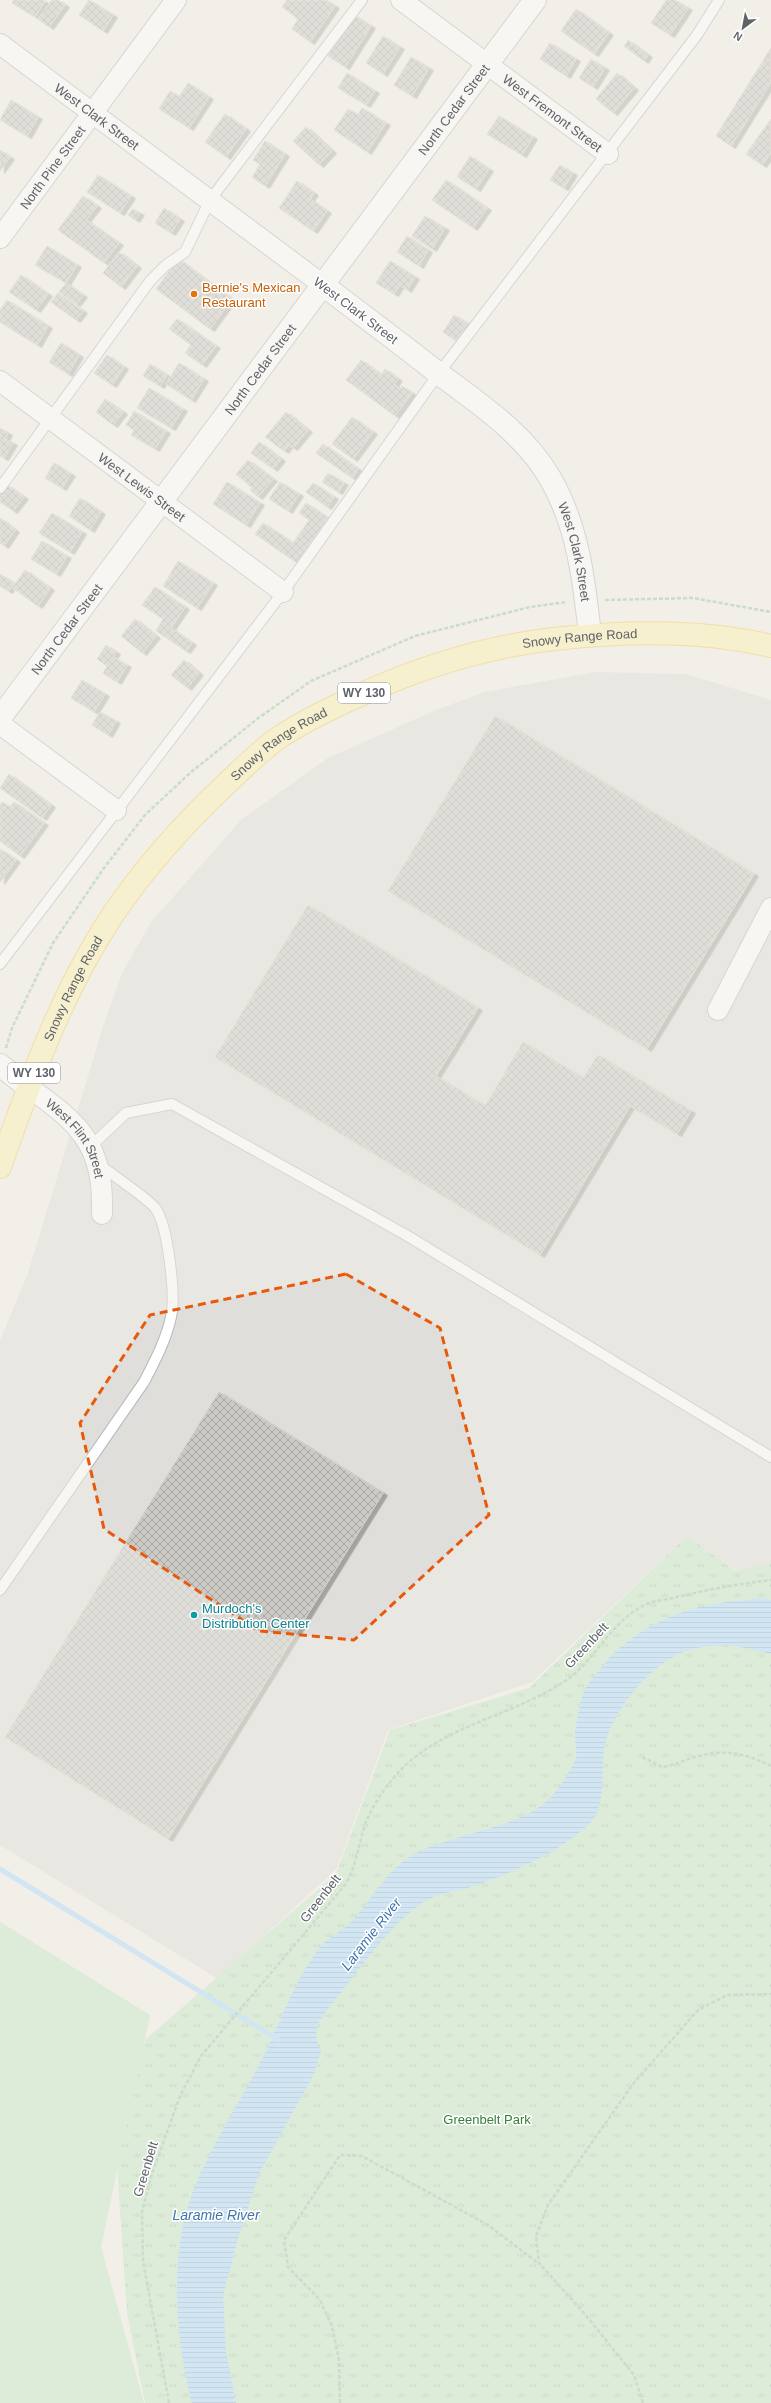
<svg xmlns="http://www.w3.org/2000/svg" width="771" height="2403" font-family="Helvetica,sans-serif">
<defs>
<pattern id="park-tufts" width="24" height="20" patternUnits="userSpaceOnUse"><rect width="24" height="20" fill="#c5e8c5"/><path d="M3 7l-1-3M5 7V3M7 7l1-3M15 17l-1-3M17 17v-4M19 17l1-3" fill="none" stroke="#a3c0a4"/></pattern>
<pattern id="water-rules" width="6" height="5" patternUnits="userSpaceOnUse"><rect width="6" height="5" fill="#aadaff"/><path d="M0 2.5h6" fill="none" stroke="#8eb4d2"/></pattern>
<pattern id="building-cross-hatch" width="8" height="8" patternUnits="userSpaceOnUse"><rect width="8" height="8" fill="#cccac5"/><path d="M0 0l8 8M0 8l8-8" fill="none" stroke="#a9a8a4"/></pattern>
<filter id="shadow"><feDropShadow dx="4.5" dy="2.5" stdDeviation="0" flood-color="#0004"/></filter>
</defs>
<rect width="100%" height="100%" fill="#f1efe8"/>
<path fill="#e0deda" d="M595,672L686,674L771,700V1563L737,1571L687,1536L532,1682L388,1730L337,1868L218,1979L0,1845V1340L27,1276L103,1027L122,973L152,921L241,820L328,758L436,710L485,692Z"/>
<path fill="#c5e8c5" d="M0,1922L150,2015L101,2247L144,2403H0Z"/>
<path fill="url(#park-tufts)" d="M687,1536L736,1571L771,1563V2403H145L127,2313L117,2165L145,2040L336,1874L390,1730L529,1688Z"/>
<path fill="url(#water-rules)" d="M763,1598L771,1600V1654C752,1649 729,1643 709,1646C699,1647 682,1651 673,1657C645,1672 611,1714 605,1745C599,1772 610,1807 585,1828C553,1855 514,1872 474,1886C460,1891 442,1892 429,1899C394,1917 353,1979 327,2010L318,2024L316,2038L321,2052L314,2074L260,2172L239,2235L223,2296L226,2351L236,2403H192C179,2353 173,2296 180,2244C187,2178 233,2117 262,2059C280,2023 296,1977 321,1946C329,1937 342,1931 351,1922C370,1902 383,1876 405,1860C444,1833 522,1830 551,1797C560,1787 570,1773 575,1760C578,1752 575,1742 575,1733C576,1722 579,1711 581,1700C585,1685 595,1675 605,1663C631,1632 674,1611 714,1604C730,1601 747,1600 763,1598Z"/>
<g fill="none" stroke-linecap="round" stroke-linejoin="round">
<path stroke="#aadaff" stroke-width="5" d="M0,1869L279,2040"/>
</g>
<path fill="url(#building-cross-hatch)" stroke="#d6d1c6" filter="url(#shadow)" d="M14,0H43L45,1L35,17L12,3Z
M52,0H58L65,5L49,27L38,19Z
M89,0L113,15L103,31L79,15Z
M287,0H326L335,6L310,42L292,29L298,19L282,7Z
M666,0H675L688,8L670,35L651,23Z
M576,9L609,33L594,54L561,31Z
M354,15L371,26L345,67L328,56Z
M383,36L400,47L383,74L366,63Z
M628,40L648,55L644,61L624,46Z
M550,43L576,59L566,76L540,59Z
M771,48V82L731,146L716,136Z
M411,57L429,68L412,96L394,85Z
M591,59L605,68L593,87L579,78Z
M347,73L375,91L366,105L338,88Z
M617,73L634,88L613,113L596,99Z
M188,83L209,97L189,128L159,109L170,91L179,97Z
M11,100L38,117L27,136L0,120Z
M362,108L386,123L367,152L334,130L348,109L358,115Z
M225,114L246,129L226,157L205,142Z
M499,116L533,137L522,155L487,134Z
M771,119V153L762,165L746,154Z
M306,127L332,151L319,165L293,141Z
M265,141L285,154L265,186L252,177L260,164L253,160Z
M0,150L10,157L0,171Z
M470,156L489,169L476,189L457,177Z
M560,165L573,173L564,188L550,180Z
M98,175L131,196L120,213L87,192Z
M446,180L487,208L473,228L432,200Z
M297,181L314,193L310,199L327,211L313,231L279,208Z
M83,196L97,206L86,220L119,243L104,263L58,230Z
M164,208L180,219L171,233L155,223Z
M133,209L140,213L135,220L128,215Z
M425,216L445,228L432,249L412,236Z
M407,236L428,250L419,266L397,252Z
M47,246L77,265L66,283L35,265Z
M119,252L137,266L121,287L103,273Z
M178,259L232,299L210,329L156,289Z
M390,261L415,277L407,290L400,285L394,294L376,283Z
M21,275L48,294L36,310L9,292Z
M66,283L83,295L76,304L59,292Z
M58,293L83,311L76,320L51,302Z
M7,300L48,326L37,345L0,322V310Z
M454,315L467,323L456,341L443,332Z
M177,319L216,346L202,365L185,353L191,345L169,329Z
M61,343L79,355L68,374L49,362Z
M107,355L124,367L112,385L94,373Z
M361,360L381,375L385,369L398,379L394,384L400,389L402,386L412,393L395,416L346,380Z
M179,363L204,379L191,400L166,384Z
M150,364L167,375L160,386L143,376Z
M149,388L183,409L171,428L137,408Z
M105,399L123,412L113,425L96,412Z
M134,411L166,431L155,449L131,435L134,430L126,425Z
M286,412L308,430L293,448L289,445L284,451L265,437Z
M352,417L373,432L353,459L332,444Z
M0,428L8,433L5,439L13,443L4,458L0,456Z
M259,442L281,459L273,469L251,453Z
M323,444L358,469L352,478L316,453Z
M248,460L273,479L258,497L250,490L252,488L236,474Z
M54,463L71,474L62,488L45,478Z
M328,473L344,483L338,492L322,482Z
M227,482L260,503L246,525L213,504Z
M280,482L299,494L288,511L269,499Z
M313,483L334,497L327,507L306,492Z
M7,485L24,497L13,511L0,502V495Z
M80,498L101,512L90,530L69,516Z
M306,503L328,518L297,563L255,534L263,523L293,543L309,520L299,513Z
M52,513L82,532L70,552L39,533Z
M0,518L15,530L4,546L0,543Z
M42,541L67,556L56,574L31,559Z
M178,561L213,583L197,608L163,586Z
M25,570L50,588L38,606L11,587L8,591L0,586V574L15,584Z
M155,587L185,607L171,628L192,643L186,651L156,631L163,619L142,605Z
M135,619L156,636L142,653L121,636Z
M106,645L116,652L113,657L127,665L117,682L103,673L107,666L97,659Z
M184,660L199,673L187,688L171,675Z
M82,680L105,694L94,712L71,698Z
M100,712L116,721L108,735L92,725Z
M495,716L754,874L647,1049L388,891Z
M9,774L51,805L42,818L0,788Z
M2,802L10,807L14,802L44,823L20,856L0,841V805Z
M0,849L16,860L0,882Z
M308,905L478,1008L436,1076L485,1106L523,1042L583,1078L598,1055L691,1111L677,1134L630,1106L540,1255L215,1057Z
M219,1392L383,1493L168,1839L5,1737Z"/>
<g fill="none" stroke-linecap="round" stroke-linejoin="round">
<g stroke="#b5b8bc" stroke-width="12">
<path id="service" d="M0,488L150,281L166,265L185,252L210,200L362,0
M0,964L283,592L439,373L697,35L719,0
M91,1146L126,1113L172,1104L406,1235L771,1457
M0,1590L144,1382C155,1361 166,1340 171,1317C176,1297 168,1227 156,1209C151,1201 109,1172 98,1164"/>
</g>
<g stroke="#b5b8bc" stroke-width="22">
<g id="minor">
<path id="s1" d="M401,0L608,154"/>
<path id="s2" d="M0,44L323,285"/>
<path id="s3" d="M0,238L176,0"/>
<path id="s4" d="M0,381L283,592"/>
<path d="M0,724L116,810"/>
<path d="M718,1010L771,908"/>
<path id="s5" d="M28,1087C81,1124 104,1146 102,1214"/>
</g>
</g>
<g stroke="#b5b8bc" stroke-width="24">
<g id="tertiary">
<path id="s6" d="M323,285C361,314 400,343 438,373C478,403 524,433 550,478C578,526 584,580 590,635"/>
<path id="s7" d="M0,718L535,0"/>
<path d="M0,1065L28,1087"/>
</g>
</g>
<g stroke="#f2c960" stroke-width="24">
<g id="primary">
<path id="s8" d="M0,1167C30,1081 61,993 112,916C144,868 182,826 224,786C240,771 256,755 274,741C298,724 325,711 351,699C417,668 482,647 554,639C625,631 701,629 771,646"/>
</g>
</g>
<path stroke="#9cc7a9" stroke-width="2.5" stroke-dasharray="4 2" stroke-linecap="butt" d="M605,600L693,598L771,612
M6,1048L12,1028L53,943L104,868L145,815L190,773L257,719L311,681L415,636L530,607L566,602
M642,1757L662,1767C676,1765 689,1758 703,1755C726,1749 750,1755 771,1766
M169,2403L143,2261L142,2212L151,2177L180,2096L201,2056L345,1885C358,1862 358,1845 366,1822C372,1808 381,1793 391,1781C435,1725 512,1718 568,1679C595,1659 612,1622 641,1607C650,1601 662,1600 673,1598C705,1590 738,1584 771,1580
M340,2403L339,2360L332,2326L320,2300L288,2267L284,2240L340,2155L362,2156L488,2225L538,2263
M643,2403L634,2375L584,2313L539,2263L536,2236L548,2205L633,2084L698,2010L727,1995L771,1994"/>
<use href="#service" stroke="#fff" stroke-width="10"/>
<use href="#minor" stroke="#fff" stroke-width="20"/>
<use href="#tertiary" stroke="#fff" stroke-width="22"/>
<use href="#primary" stroke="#fff2af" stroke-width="22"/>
</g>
<path d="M0 0H771V2403H0ZM346,1274L440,1328L489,1515L354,1640L259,1631L104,1529L80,1423L150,1315Z" fill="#f1efe8" fill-opacity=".55" fill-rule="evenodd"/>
<path fill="none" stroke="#e8590c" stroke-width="3" stroke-dasharray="8 5" stroke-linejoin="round" d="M346,1274L440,1328L489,1515L354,1640L259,1631L104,1529L80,1423L150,1315Z"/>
<circle fill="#e8710a" stroke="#fff" stroke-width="1.5" cx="194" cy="294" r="4"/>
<circle fill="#0f9aa8" stroke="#fff" stroke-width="1.5" cx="194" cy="1615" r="4"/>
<g text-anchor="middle" stroke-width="3" stroke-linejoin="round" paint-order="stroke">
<g fill="#fff" stroke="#8f9295" stroke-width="1">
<rect x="338" y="683" width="52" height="20" rx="3"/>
<rect x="8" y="1063" width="52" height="20" rx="3"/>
</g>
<g font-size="12" font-weight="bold" fill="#5f6368">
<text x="364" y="697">WY 130</text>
<text x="34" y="1077">WY 130</text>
</g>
<g font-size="13" fill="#5f6368" stroke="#fff">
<text dy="5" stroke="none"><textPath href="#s7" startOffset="759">North Cedar Street</textPath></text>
<text dy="5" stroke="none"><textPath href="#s1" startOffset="189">West Fremont Street</textPath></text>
<text dy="5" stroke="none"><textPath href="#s2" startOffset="121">West Clark Street</textPath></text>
<text dy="5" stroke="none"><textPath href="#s3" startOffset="88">North Pine Street</textPath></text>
<text transform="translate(356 310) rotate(37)" y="5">West Clark Street</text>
<text dy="5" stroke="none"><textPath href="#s7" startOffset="435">North Cedar Street</textPath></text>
<text dy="5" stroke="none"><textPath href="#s4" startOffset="177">West Lewis Street</textPath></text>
<text dy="5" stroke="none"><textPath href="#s6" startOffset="378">West Clark Street</textPath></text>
<text dy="5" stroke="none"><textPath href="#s7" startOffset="111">North Cedar Street</textPath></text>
<text dy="5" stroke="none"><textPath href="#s8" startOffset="841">Snowy Range Road</textPath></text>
<text dy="5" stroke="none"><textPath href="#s8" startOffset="517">Snowy Range Road</textPath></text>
<text dy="5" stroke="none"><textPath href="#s8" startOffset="193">Snowy Range Road</textPath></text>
<text dy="5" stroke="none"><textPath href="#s5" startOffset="72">West Flint Street</textPath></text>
<text transform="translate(586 1645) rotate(-47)" y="5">Greenbelt</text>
<text transform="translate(320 1898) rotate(-52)" y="5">Greenbelt</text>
<text transform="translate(145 2169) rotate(-73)" y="5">Greenbelt</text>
</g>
<g font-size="13" fill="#c56008" stroke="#fff" text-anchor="start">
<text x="202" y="292">Bernie's Mexican<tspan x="202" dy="15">Restaurant</tspan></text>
</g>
<g font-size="13" fill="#0d838f" stroke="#fff" text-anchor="start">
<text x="202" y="1613">Murdoch's<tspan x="202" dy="15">Distribution Center</tspan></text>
</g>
<g font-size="13" fill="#348238" stroke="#fff">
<text x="487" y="2124">Greenbelt Park</text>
</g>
<g font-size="14" font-style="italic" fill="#4174aa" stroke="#fff">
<text transform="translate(371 1934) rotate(-52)" y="5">Laramie River</text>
<text x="216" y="2220">Laramie River</text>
</g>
</g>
<g transform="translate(743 28) rotate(212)" stroke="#ffffff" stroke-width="3" paint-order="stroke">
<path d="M0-3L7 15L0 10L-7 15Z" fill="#5f6368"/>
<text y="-6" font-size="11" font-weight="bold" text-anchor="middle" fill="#5f6368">N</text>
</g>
</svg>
